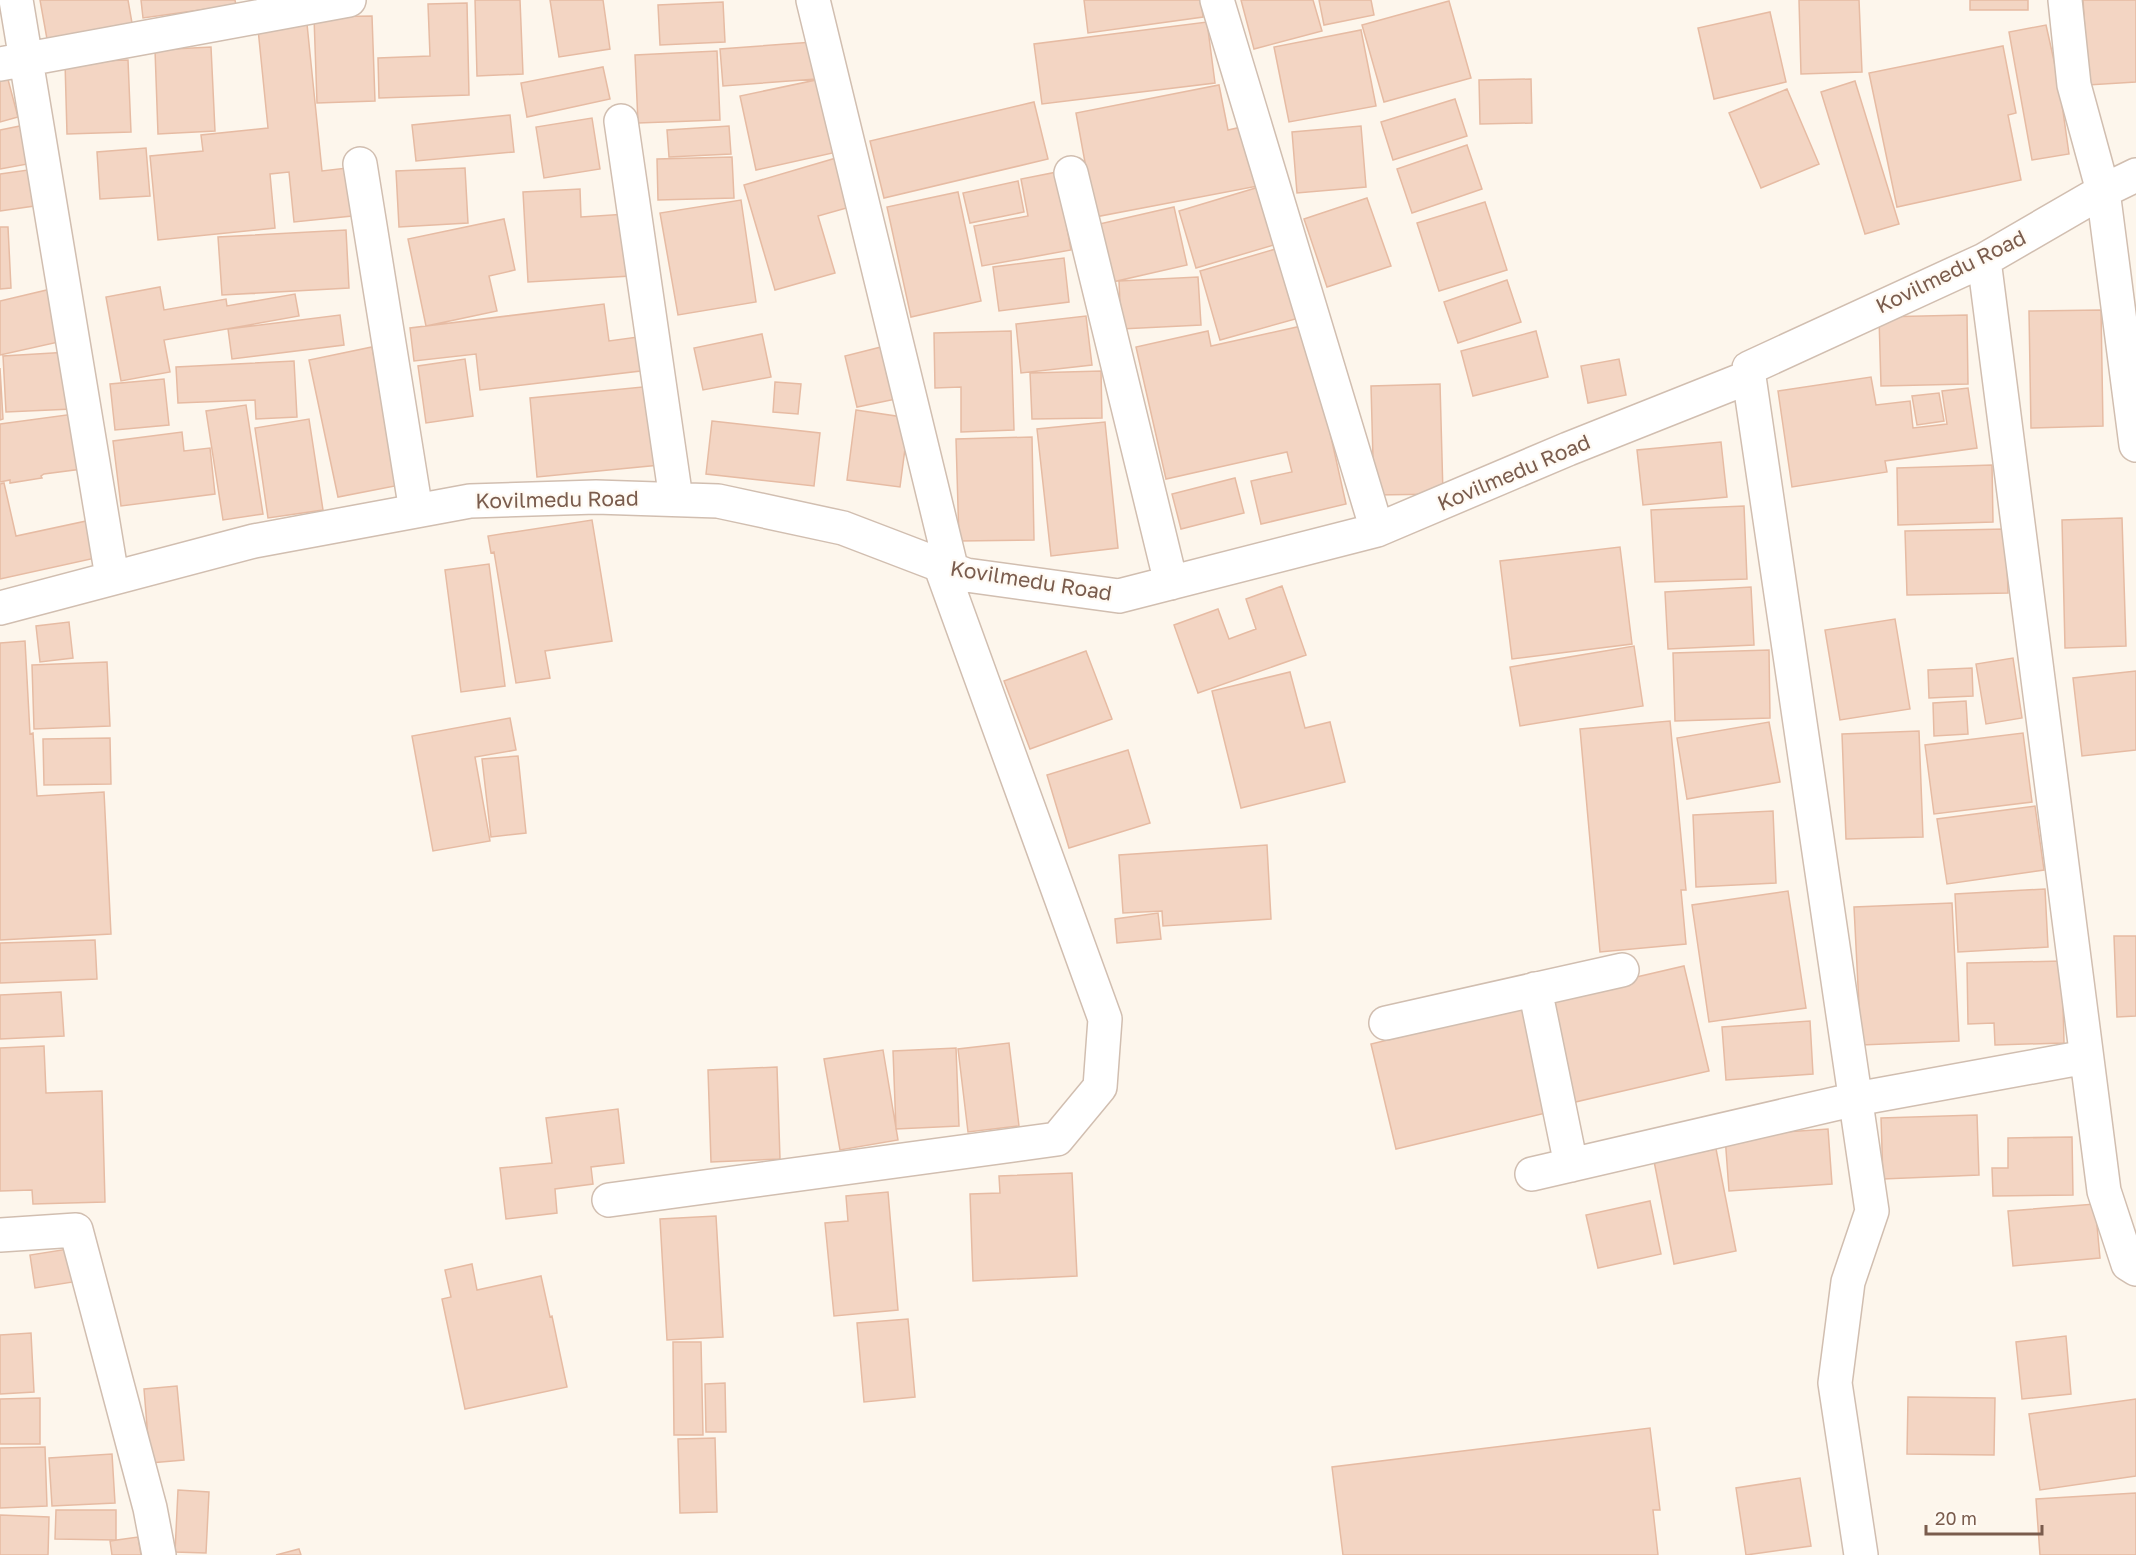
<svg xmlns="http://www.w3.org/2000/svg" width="2136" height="1555" font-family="'Golos Text',sans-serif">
<rect width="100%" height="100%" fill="#fdf6ec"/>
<path fill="#f3d5c3" stroke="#e6bba3" stroke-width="1.5" d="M40,0H128L132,23L47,39Z
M141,0H235L236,5L143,18Z
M475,0H520L523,74L477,76Z
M550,0H603L610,49L559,57Z
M1084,0H1201L1203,17L1088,33Z
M1241,0H1313L1322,31L1254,49Z
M1319,0H1371L1374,15L1324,25Z
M1799,0H1859L1862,72L1801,74Z
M1970,0H2028V10H1970Z
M2083,0H2136V82L2088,85Z
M1449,1L1471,78L1384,102L1362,25Z
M723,2L725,42L660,45L658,5Z
M467,3L469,95L379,98L378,58L430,56L428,4Z
M1770,12L1786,82L1714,99L1698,28Z
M372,16L375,101L317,103L314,17Z
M1207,22L1215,83L1042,104L1034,44Z
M307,24L322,171L347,168L352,216L294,222L289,172L270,174L275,228L158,240L150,156L203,151L201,135L268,128L258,29Z
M2046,25L2059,83L2069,154L2032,160L2009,32Z
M1361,30L1376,106L1289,122L1274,47Z
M813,42L816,79L723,86L720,49Z
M2003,46L2016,113L2008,115L2021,180L1897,207L1869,73Z
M211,47L215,131L158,134L155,50Z
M717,51L720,120L638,123L635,55Z
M128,60L131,132L67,134L65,62Z
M603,67L610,99L527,117L521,83Z
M6,72L18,117L0,122V73Z
M821,79L837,152L756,170L740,96Z
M1531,79L1532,123L1480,124L1479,80Z
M1855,81L1899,224L1865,234L1821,92Z
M1219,85L1228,130L1246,126L1258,186L1095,217L1076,113Z
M1787,89L1819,164L1761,188L1729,113Z
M1455,99L1467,136L1393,160L1381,122Z
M1034,102L1048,159L884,198L870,141Z
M510,115L514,152L416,161L412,125Z
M592,118L600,169L544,178L536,127Z
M25,125L33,163L0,169V130Z
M729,126L731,154L669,157L667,130Z
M1361,126L1366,187L1297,193L1292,132Z
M1467,145L1482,189L1412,213L1397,169Z
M146,148L150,196L100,199L97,152Z
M732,157L734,198L658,200L657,159Z
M836,158L850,207L818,216L835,273L775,290L744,185Z
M465,168L468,223L399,227L396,171Z
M35,169L41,205L0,211V174Z
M1057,172L1071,250L982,266L974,226L1028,216L1021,179Z
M1018,181L1024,212L970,223L963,193Z
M1259,187L1277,244L1196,268L1179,211Z
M580,189L581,217L627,214L631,276L528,282L523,192Z
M958,192L981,301L911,317L887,207Z
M1367,198L1391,266L1327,287L1304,219Z
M741,200L756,302L678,315L660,213Z
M1485,202L1507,270L1439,291L1417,223Z
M1174,207L1187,265L1108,283L1095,225Z
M504,219L515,270L489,276L497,311L426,326L408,239Z
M0,227H8L11,288L0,289Z
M346,230L349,288L222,295L218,237Z
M1286,246L1306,316L1220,340L1200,271Z
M1064,258L1069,302L999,311L993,267Z
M1198,277L1201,325L1121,329L1119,281Z
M1507,280L1521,322L1458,343L1444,302Z
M160,287L164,310L226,299L227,306L295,294L299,316L164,340L170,372L121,381L106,297Z
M51,289L63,341L0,355V301Z
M604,304L609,341L645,336L649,370L480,390L476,354L414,361L410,328Z
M2101,310L2103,426L2031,428L2029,311Z
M340,315L344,345L232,359L228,329Z
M1967,315L1968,384L1881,386L1879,317Z
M1086,316L1092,365L1021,373L1016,324Z
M1306,325L1346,504L1261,524L1251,481L1292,472L1287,452L1166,479L1136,347L1208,331L1211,346Z
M1011,331L1014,430L961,432V387L935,388L934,333Z
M1536,331L1548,377L1473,396L1461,351Z
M762,334L771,377L703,390L694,348Z
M889,345L901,398L857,407L845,356Z
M372,347L400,485L338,497L309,360Z
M69,352L72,409L6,412L3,356Z
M465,359L473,416L426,423L418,366Z
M1619,359L1626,395L1588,403L1581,366Z
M294,361L297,417L256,419L255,400L178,403L176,367Z
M0,368L3,419L0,420Z
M1101,371L1102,418L1032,419L1030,373Z
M1871,377L1876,405L1910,401L1913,428L1947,424L1942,391L1968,388L1977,448L1885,461L1887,472L1792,487L1778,391Z
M164,379L169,425L115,430L110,384Z
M775,382L801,384L798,414L773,412Z
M1440,384L1443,494L1374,495L1371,386Z
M653,386L660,465L537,477L530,398Z
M1939,393L1944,421L1917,425L1912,396Z
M246,405L263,514L223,520L206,411Z
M856,410L909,418L900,487L847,480Z
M74,414L82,469L44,474L41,476L42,478L10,483V480L0,482V424Z
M309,419L323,510L268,518L255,428Z
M712,421L820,433L814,486L706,474Z
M1105,422L1118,548L1051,556L1037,429Z
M182,432L184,451L210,448L215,494L121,506L113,441Z
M1032,437L1034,540L959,541L956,439Z
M1721,442L1727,497L1643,505L1637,450Z
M1992,465L1993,522L1898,525L1897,468Z
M1235,478L1244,513L1181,529L1172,494Z
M4,483L16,536L91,520L100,557L0,579V484Z
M1744,506L1747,579L1655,582L1651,510Z
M2122,518L2126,646L2065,648L2062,520Z
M592,520L612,641L545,651L550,678L516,683L494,552L491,553L488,536Z
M2006,529L2008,593L1907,595L1905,531Z
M1620,547L1632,644L1512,659L1500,561Z
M489,564L505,686L461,692L445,570Z
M1282,586L1306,655L1198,693L1174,625L1218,609L1229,639L1256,629L1246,599Z
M1751,587L1754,645L1668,649L1665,592Z
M1895,619L1910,709L1840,720L1825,630Z
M69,622L73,658L40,662L36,626Z
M25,641L30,734L33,733L37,796L104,792L111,934L0,940V643Z
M1634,646L1643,706L1520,726L1510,667Z
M1769,650L1770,718L1675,721L1673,653Z
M1086,651L1112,719L1030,749L1004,681Z
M2013,658L2022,718L1986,724L1976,664Z
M107,662L110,726L34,729L32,665Z
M1972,668L1973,696L1929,698L1928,670Z
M2136,671V750L2082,756L2073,678Z
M1290,672L1305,728L1330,722L1345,782L1241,808L1212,691Z
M1966,701L1968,734L1934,736L1933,703Z
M510,718L516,750L475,757L490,841L433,851L412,736Z
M1670,721L1686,890H1681L1686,944L1600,952L1580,729Z
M1769,722L1780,782L1687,799L1677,738Z
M1919,731L1923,837L1846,839L1842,734Z
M2023,733L2032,802L1934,814L1925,745Z
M110,738L111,784L44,785L43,739Z
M1128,750L1150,823L1069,848L1047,775Z
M518,756L526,833L491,837L482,759Z
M2035,806L2044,870L1947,884L1937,819Z
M1773,811L1776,883L1696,887L1693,815Z
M1267,845L1271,919L1163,926L1162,911L1123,913L1119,855Z
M2045,889L2048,947L1958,952L1955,894Z
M1788,891L1806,1008L1709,1022L1692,905Z
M1952,903L1959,1041L1861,1045L1854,907Z
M1158,913L1161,939L1117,943L1115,919Z
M2114,936H2136V1016L2117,1017Z
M95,940L97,979L0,983V943Z
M2062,961L2064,1043L1995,1045L1994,1023L1968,1024L1967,963Z
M1684,966L1709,1071L1571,1103L1546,998Z
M61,992L64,1036L0,1039V995Z
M1528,1006L1554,1111L1396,1149L1371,1044Z
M1810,1021L1813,1074L1726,1080L1722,1027Z
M1009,1043L1019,1126L968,1132L958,1049Z
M44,1046L46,1093L102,1091L105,1202L33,1204L32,1190L0,1191V1048Z
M956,1048L959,1126L896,1129L893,1051Z
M883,1050L898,1140L840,1150L824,1059Z
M777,1067L780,1159L711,1162L708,1070Z
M618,1109L624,1163L591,1167L593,1184L555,1189L557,1213L506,1219L500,1168L552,1163L546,1118Z
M1977,1115L1979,1175L1883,1179L1881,1118Z
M1828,1129L1832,1184L1729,1191L1725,1136Z
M2072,1137L2073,1195L1993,1196L1992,1168H2008V1138Z
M1716,1149L1736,1251L1674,1264L1654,1161Z
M1072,1173L1077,1276L973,1281L970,1194L1000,1193L999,1176Z
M888,1192L898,1310L834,1316L825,1223L848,1221L846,1196Z
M1650,1201L1661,1254L1598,1268L1586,1215Z
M2095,1204L2100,1258L2013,1266L2008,1211Z
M716,1216L723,1337L667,1340L660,1219Z
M68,1249L73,1282L35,1288L30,1255Z
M472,1264L477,1290L541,1276L550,1317L552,1316L567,1387L465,1409L442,1299L451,1297L445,1270Z
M908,1319L915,1397L864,1402L857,1323Z
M31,1333L34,1392L0,1394V1335Z
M2066,1336L2071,1394L2022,1399L2016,1342Z
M673,1342H701L703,1435H674Z
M725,1383L726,1432H706L705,1384Z
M177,1386L184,1460L150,1463L144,1389Z
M1908,1397L1995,1398L1994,1455L1907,1454Z
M40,1398V1444H0V1399Z
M2136,1399V1476L2040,1490L2029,1414Z
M1650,1428L1660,1510H1653L1658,1555H1343L1332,1467Z
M715,1438L717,1512L680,1513L678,1439Z
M45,1447L47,1506L0,1508V1448Z
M112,1454L115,1503L52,1506L49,1458Z
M1800,1478L1811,1546L1746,1555L1736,1488Z
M178,1490L209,1492L206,1553L175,1552Z
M2136,1493V1555H2040L2036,1499Z
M56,1510H116V1540L55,1539Z
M0,1515L49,1517L48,1555H0Z
M138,1537L141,1555H112L110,1541Z
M299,1549L301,1555H276Z"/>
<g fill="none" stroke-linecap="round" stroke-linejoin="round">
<g stroke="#d1beb0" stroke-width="36">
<path id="minor" d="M16,0L112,577
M813,0L952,571
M1217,0L1377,530
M2065,0L2074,85L2103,191L2136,445
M0,64L349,0
M621,121L676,499
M360,164L416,511
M1071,173L1171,583
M1984,260L2104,1191L2128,1264L2136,1269
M1749,377L1872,1211L1848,1282L1835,1383L1861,1555
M0,608L254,541L470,501L596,497L718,501L843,528L966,575L1119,596L1377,530L1568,449L1749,377V368L1984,260L2103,191L2136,175
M1535,989L1571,1165
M1386,1023L1622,970
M1532,1174L1856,1099L2086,1057
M609,1200L1057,1139L1100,1087L1105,1019L941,567
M0,1235L76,1230L150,1508L159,1555"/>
</g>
<use href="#minor" stroke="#fff" stroke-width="33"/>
</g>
<g text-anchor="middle" stroke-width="4.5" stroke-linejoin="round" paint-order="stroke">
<g font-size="21" fill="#7a5c4d" stroke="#fffaf3">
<text transform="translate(1951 272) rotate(-26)" y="7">Kovilmedu Road</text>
<text transform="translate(1514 473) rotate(-23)" y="7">Kovilmedu Road</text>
<text transform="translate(557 500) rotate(-1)" y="7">Kovilmedu Road</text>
<text transform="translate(1031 581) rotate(9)" y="7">Kovilmedu Road</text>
</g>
</g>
<path d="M1926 1525v9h116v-9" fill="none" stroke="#7a5c4d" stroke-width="3"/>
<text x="1935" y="1525" font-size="18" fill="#7a5c4d" stroke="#fffaf3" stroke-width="4.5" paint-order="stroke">20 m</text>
</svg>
